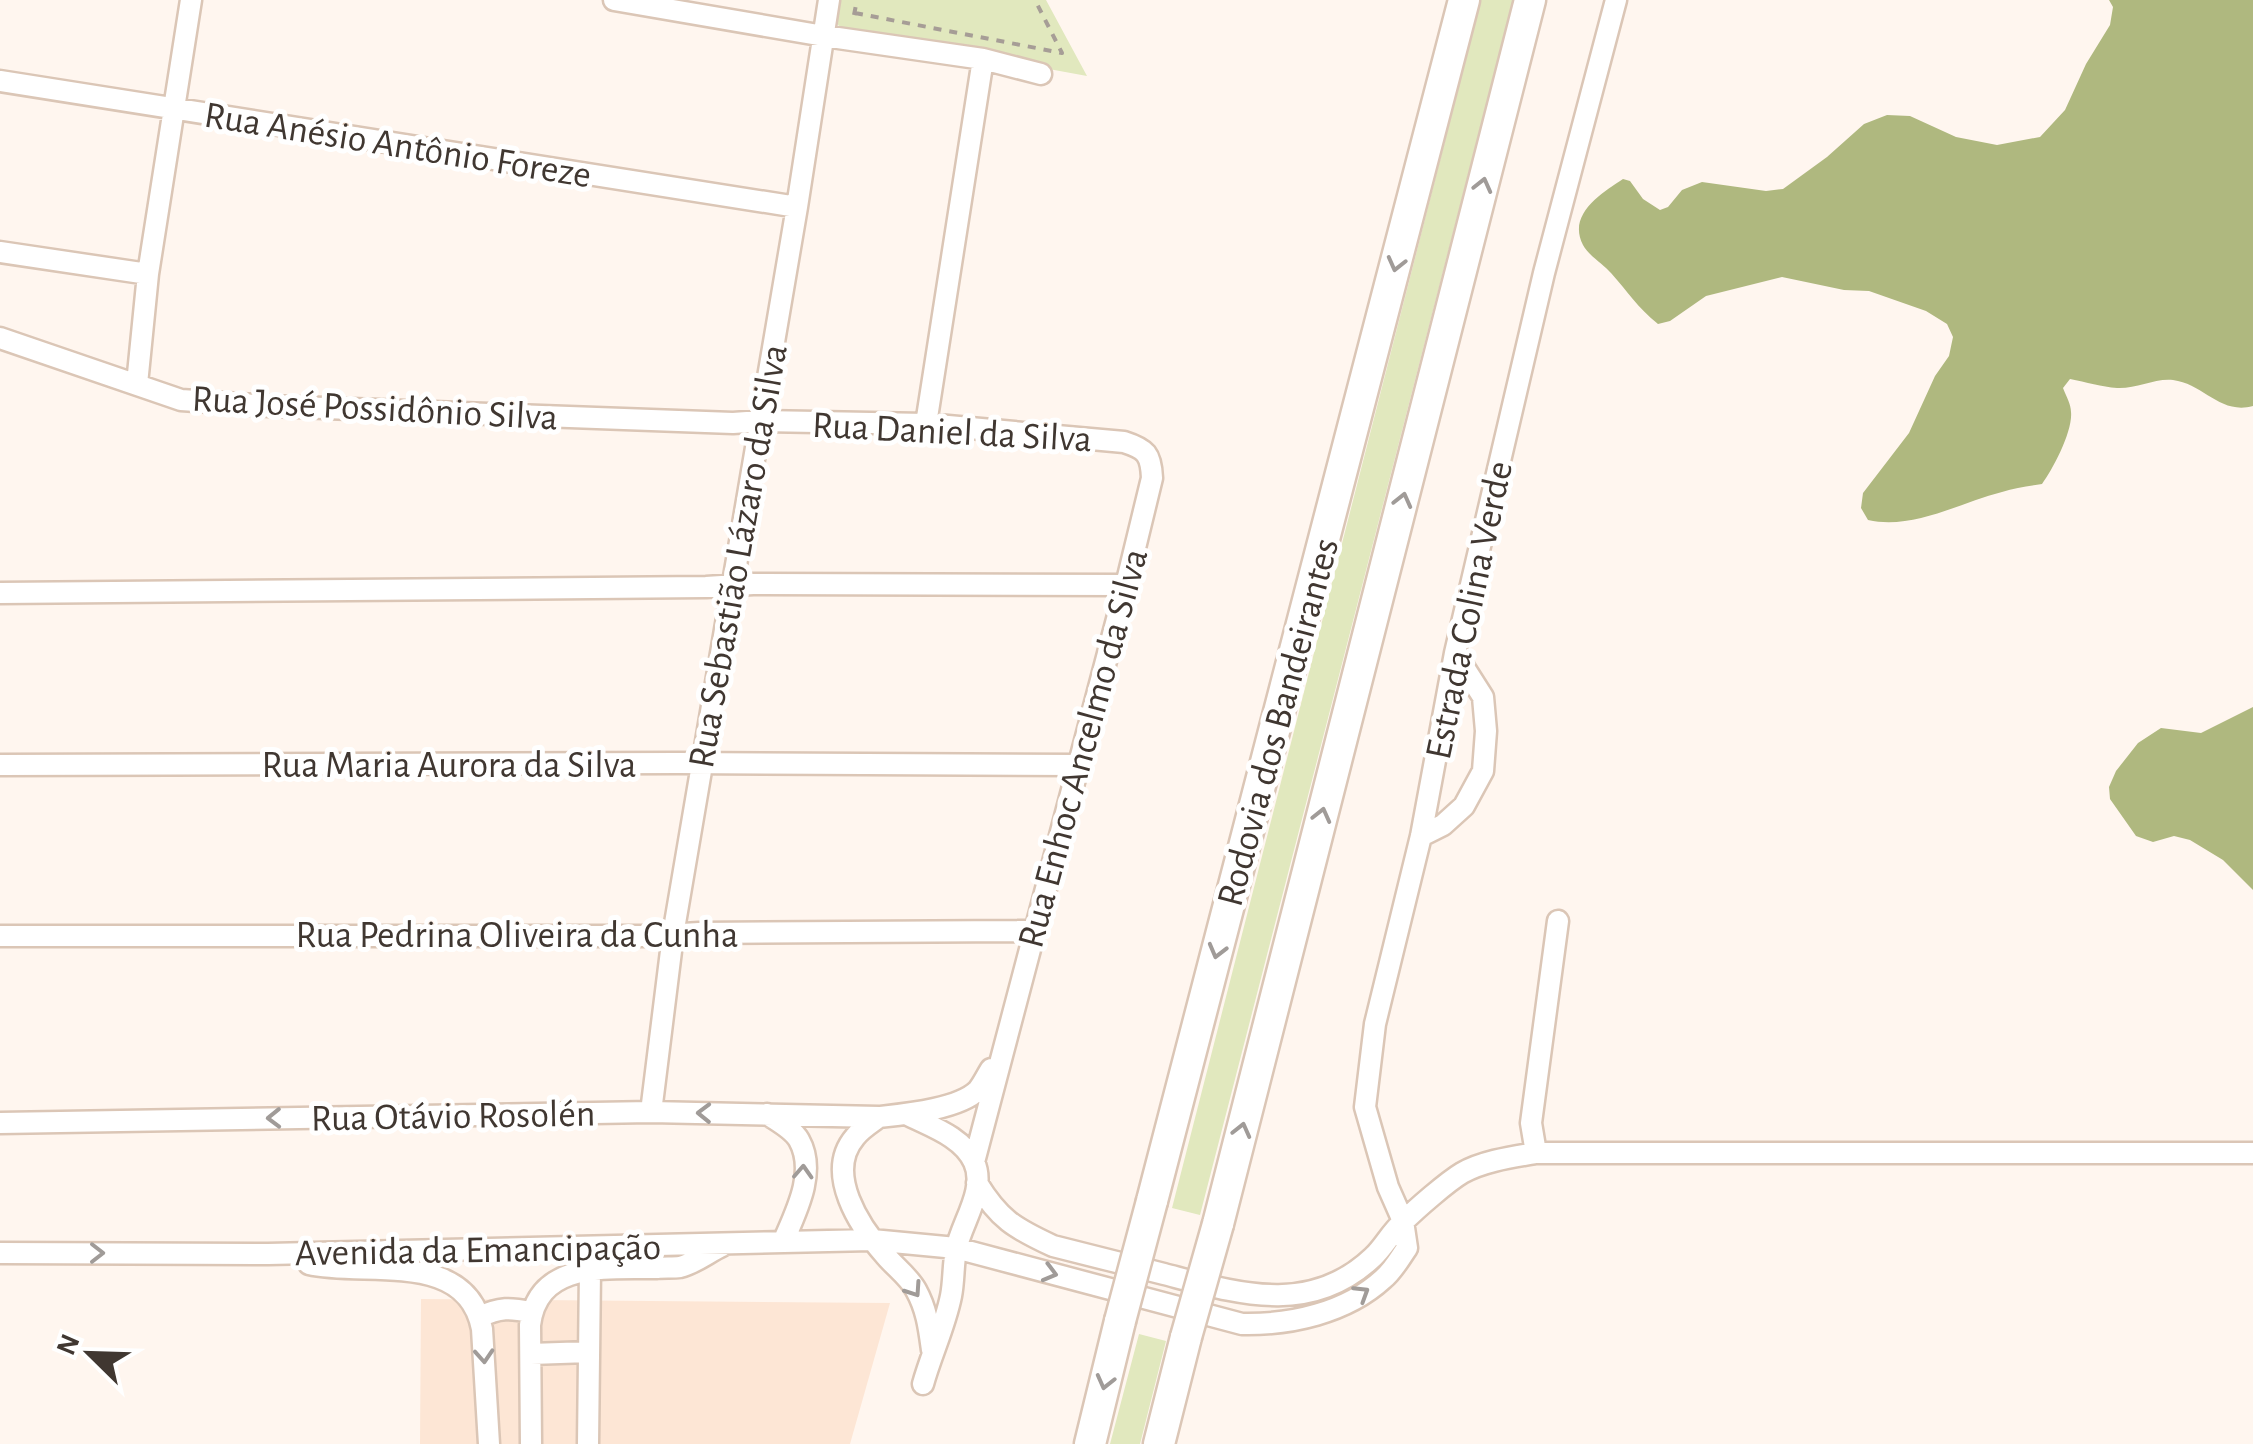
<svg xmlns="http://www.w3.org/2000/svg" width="2253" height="1444" font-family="'Alegreya Sans',sans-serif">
<rect width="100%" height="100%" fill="#fff6ef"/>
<path fill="#fde6d5" d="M421,1299L890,1303L850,1444H420Z"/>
<path fill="#e1e8be" d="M838,0H1046L1087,76L842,31L835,20Z
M1481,0H1513L1200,1215L1172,1208Z
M1139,1334L1166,1341L1140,1444H1110Z"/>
<path fill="#afb87f" d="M2109,0H2253V406C2220,415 2204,384 2173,380C2155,378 2136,389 2117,388C2102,387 2086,382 2070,379L2063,388C2066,396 2071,404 2071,412C2073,431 2053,469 2042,484C2029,486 2015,488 2002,492C1959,503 1913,530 1868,520L1861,508L1863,493L1909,433L1935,376L1949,356L1953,337L1947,324L1926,311L1869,291L1844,290L1782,277L1706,296L1670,321L1658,324C1637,307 1628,292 1611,273C1603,264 1588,255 1583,245C1567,214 1602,193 1623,179L1630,181L1643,199L1660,210L1668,207L1682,190L1702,182L1766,191L1783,189L1827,157L1864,124L1887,115L1910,116L1956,137L1997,145L2040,137L2065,110L2086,64L2110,25L2113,7Z
M2253,707V890L2223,860L2190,840L2174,836L2153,842L2136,836L2110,799L2109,787L2116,771L2138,743L2161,728L2201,733Z"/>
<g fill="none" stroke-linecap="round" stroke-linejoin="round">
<g stroke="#dbc6b6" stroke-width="25">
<path id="minor" d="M614,0L824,36L983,59L1041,74
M0,81L797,207
M0,252L148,274
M0,338L181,400L269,406L733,423L761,421L926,424L1124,442C1146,449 1151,454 1152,478L1126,585L974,1162
M137,384L148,274L191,0
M926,424L983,59
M0,593L706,587L753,584L1126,585
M0,765L678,763L1078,765
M1421,836L1443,825L1464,806L1483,771L1486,731L1483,697L1455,653
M0,936H650L699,933L1034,931
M651,1112L673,935L797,207L829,0
M767,1114C777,1121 793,1129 799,1140C817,1172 796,1212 783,1242
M906,1114C929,1126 962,1136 974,1162C987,1190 961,1223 956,1250C953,1265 954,1281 951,1296C945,1326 931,1355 923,1384
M879,1117C871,1123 861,1129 855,1137C824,1173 860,1227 885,1255C895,1267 909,1277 916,1290C927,1310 929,1328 932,1350
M0,1123L651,1112L879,1117C906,1114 959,1109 978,1090C983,1084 987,1075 991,1069
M1536,1153L1531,1123L1558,921
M977,1183C999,1219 1014,1228 1053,1246C1090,1255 1127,1265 1164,1274C1237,1293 1310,1317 1373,1257C1384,1247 1391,1232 1403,1222C1416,1209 1447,1182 1462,1173C1483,1161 1512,1157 1536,1153H2253
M0,1253L268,1254L872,1240L956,1248L1242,1324C1290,1325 1346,1313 1383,1279C1393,1271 1400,1258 1407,1248L1403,1221L1388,1187L1365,1107L1375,1024L1421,836L1455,653L1544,273L1616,0
M309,1264C366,1277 467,1249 482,1329L489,1444
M480,1317C499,1307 511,1308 531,1312
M531,1354L589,1352
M531,1444L530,1325C538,1260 608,1269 657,1268C664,1267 673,1268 680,1267C694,1264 709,1252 722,1246
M588,1444L590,1270"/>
</g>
<g stroke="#dbc6b6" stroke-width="35">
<path id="highway" d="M1152,1201L1464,0
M1218,1224L1530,0
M1090,1444L1120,1321
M1159,1444L1186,1337"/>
</g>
<path stroke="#a69d96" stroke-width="4" stroke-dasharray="8 8" stroke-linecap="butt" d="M855,13L1062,53L1035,0
M854,15L857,0"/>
<use href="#minor" stroke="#fff" stroke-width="20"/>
<use href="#highway" stroke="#fff" stroke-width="30"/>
<g stroke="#dbc6b6" stroke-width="35" stroke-linecap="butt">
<path id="highway-bridge" d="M1120,1321L1152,1201
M1186,1337L1218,1224"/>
</g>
<use href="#highway-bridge" stroke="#fff" stroke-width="30"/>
</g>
<defs><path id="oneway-chevron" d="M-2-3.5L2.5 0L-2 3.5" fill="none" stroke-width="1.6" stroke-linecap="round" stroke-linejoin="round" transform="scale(2.5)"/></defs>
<g stroke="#a09b98">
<use href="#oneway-chevron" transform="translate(1483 185) rotate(-76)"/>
<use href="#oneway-chevron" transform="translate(1396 264) rotate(104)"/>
<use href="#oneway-chevron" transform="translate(1403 500) rotate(-76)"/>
<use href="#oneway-chevron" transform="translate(1322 815) rotate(-76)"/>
<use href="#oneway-chevron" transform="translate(1217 951) rotate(105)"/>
<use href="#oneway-chevron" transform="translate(704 1113) rotate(-179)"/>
<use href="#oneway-chevron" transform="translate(274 1118) rotate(179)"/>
<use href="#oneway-chevron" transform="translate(1242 1130) rotate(-76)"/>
<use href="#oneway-chevron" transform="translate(803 1172) rotate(-87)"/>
<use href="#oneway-chevron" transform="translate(97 1253)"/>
<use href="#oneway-chevron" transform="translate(1050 1273) rotate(15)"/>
<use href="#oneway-chevron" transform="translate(914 1290) rotate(56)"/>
<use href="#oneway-chevron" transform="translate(1362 1293) rotate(-32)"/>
<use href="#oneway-chevron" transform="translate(484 1356) rotate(86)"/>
<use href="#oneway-chevron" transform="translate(1105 1382) rotate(104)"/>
</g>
<g text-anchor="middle" stroke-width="10" stroke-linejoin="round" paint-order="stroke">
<g font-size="38" fill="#403731" stroke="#fff">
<text transform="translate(398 144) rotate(9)" y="13">Rua Anésio Antônio Foreze</text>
<text transform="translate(375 407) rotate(3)" y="13">Rua José Possidônio Silva</text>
<text transform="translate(952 431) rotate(3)" y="13">Rua Daniel da Silva</text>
<text transform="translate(737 556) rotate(-80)" y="13">Rua Sebastião Lázaro da Silva</text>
<text transform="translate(1468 610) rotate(-78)" y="13">Estrada Colina Verde</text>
<text transform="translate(1277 722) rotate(-75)" y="13">Rodovia dos Bandeirantes</text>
<text transform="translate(1082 748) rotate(-75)" y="13">Rua Enhoc Ancelmo da Silva</text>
<text x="449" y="777">Rua Maria Aurora da Silva</text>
<text x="517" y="947">Rua Pedrina Oliveira da Cunha</text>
<text transform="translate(453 1115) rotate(-1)" y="13">Rua Otávio Rosolén</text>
<text transform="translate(478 1249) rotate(-1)" y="13">Avenida da Emancipação</text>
</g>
</g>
<g transform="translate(90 1354) rotate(293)" stroke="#ffffff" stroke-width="8" paint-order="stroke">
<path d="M0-8L18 38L0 25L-18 38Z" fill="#403731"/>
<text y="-15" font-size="28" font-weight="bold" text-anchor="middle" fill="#403731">N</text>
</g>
</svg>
